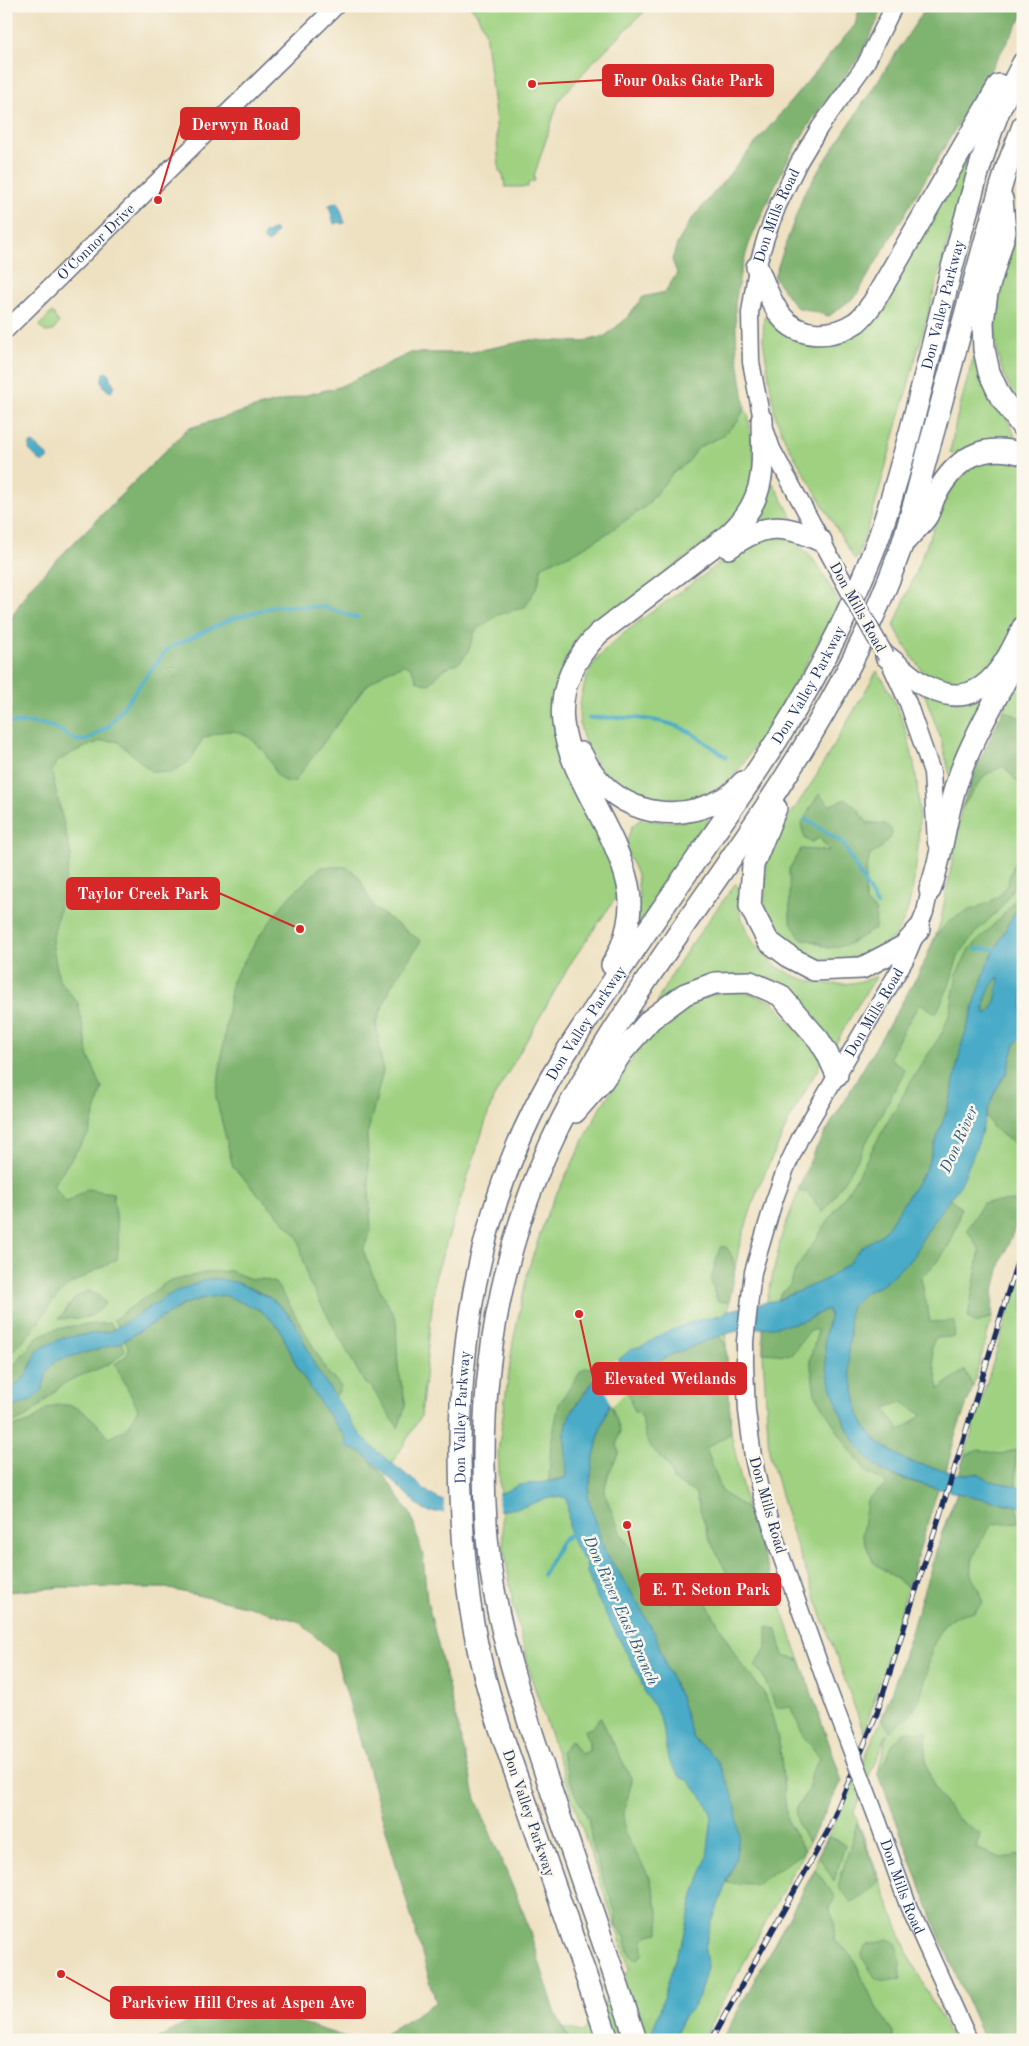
<svg xmlns="http://www.w3.org/2000/svg" width="1029" height="2046" font-family="'Old Standard TT',serif">
<rect width="100%" height="100%" fill="#fbf7ec"/>
<filter id="ink" filterUnits="userSpaceOnUse"><feTurbulence type="fractalNoise" baseFrequency=".02" numOctaves="2"/><feDisplacementMap in="SourceGraphic" scale="10" xChannelSelector="R" yChannelSelector="G"/><feConvolveMatrix kernelMatrix="1 2 1 2 8 2 1 2 1" color-interpolation-filters="sRGB"/></filter>
<filter id="wash" filterUnits="userSpaceOnUse"><feTurbulence type="fractalNoise" baseFrequency=".0096" numOctaves="4" result="noise"/><feDisplacementMap in="SourceGraphic" scale="20" xChannelSelector="R" yChannelSelector="G"/><feGaussianBlur stdDeviation="1.12" result="paint"/><feColorMatrix in="noise" values="0 0 0 0 0 0 0 0 0 0 0 0 0 0 0 0 0 1.4 0 .05"/><feComposite in="paint" operator="in"/></filter>
<g filter="url(#wash)">
<rect width="100%" height="100%" fill="#eee1c1"/>
<path fill="#9fd181" stroke="#5d8070" fill-rule="evenodd" d="M470,6H650L593,62L559,100L534,176L535,181L528,183V187H505L503,175L499,171L496,124L485,31L477,14Z
M973,151L875,505L858,557L855,560L786,442L775,415L763,340L764,318L773,315L842,339Z
M1023,212V408C973,344 1003,280 1023,212Z
M643,297L748,413L755,465L741,509L721,531L586,633L574,648L566,660L556,687L553,715L555,730L604,846L616,883L617,896L572,961L493,1099L435,1278L421,1416L298,1621L250,1607L166,1588L63,1587L6,1592V626L31,586L187,429L258,407L339,387L411,353H468L530,340L583,342L605,336L625,320Z
M52,312L59,323L53,331L45,332L39,326Z
M976,348L1015,436L1011,439C987,436 976,444 955,455L950,452L957,417Z
M991,458L1023,463V608L999,661L971,682L952,684L936,680L921,669L910,654L894,626L942,507L952,488L964,474L977,464Z
M773,483L796,524L748,525Z
M768,537C775,538 785,537 791,541C815,553 827,582 839,603C811,656 783,708 748,756C742,764 735,777 727,783C709,795 685,804 662,802C622,799 587,764 580,725C577,708 583,685 590,670C604,642 667,602 694,582C709,572 724,558 740,549C749,544 759,541 768,537Z
M1023,669V1209L1019,1218L1015,1201L976,1323L992,1317L973,1387L965,1370L900,1581L908,1587L864,1733L791,1530L769,1452L763,1353L766,1305L782,1234L813,1154L906,996L923,966L935,937L940,924L955,848L961,809L977,767Z
M877,671C917,728 925,805 915,873C912,894 908,917 896,934C891,941 883,947 876,952L873,950L856,957L834,960L812,958L793,949L780,938L766,916L764,902L767,850L813,781ZM858,809L867,823H877C871,850 861,876 866,903L876,911C863,943 860,939 828,948L816,942L800,938L830,851L820,838Z
M923,690L988,693L951,779L941,739Z
M706,816L708,820L704,829L636,931L639,895L637,875L625,847L632,826L641,819C664,823 684,823 706,816Z
M735,884L738,886C735,961 811,1003 877,976L854,1011L834,1047L774,984L657,1002C677,960 708,922 735,884Z
M743,991L773,1002L820,1055V1065L791,1116L758,1188L739,1247L729,1302L726,1345L731,1433L747,1509L842,1781L702,2040H375L437,2002L583,2032L630,1969L532,1680L513,1604L503,1542L498,1452L513,1342L529,1267L548,1211L599,1110L625,1069L650,1036L675,1012L698,1000L720,992Z
M1023,1264V2040H984L937,1930L878,1772L887,1734L854,1812L908,1954L952,2040H722L815,1869L818,1855L848,1797L882,1718L888,1728L942,1532L957,1493L959,1474Z"/>
<path fill="#7fb36f" stroke="#4d7166" fill-rule="evenodd" d="M860,6H882L878,20L860,56L814,117L790,155L769,198L749,244L740,274L735,305L737,352L745,407L738,421L723,436L699,447L688,462L672,474L645,507L606,534L576,552L542,566L538,585L525,607L498,615L475,631L468,652L460,662L444,669L431,683L426,684L417,681L411,667L404,665L385,672L366,686L294,782C274,782 277,771 268,758C259,744 246,731 229,731C220,731 211,736 203,738L190,761L170,773L151,771L117,741H101L76,751L56,762L52,774L71,855L52,942L59,980L78,1003L89,1057L102,1088L89,1133L53,1185L66,1203L87,1189L113,1193C115,1213 121,1240 117,1259L69,1285L53,1301L33,1330L6,1358V626L31,586L187,429L258,407L339,387L411,353H468L530,340L583,342L605,336L625,320L643,297L665,292L677,273L672,260L677,244L691,220L855,25Z
M927,6H1023V15L856,296L829,316L796,307L774,277L804,193Z
M1003,710L1023,719V788L1003,766L985,775L961,809L977,767Z
M819,794L830,805L846,799L858,809L867,823L886,824L891,830L892,835L879,850L870,855C865,872 863,886 866,903L876,911L875,929L847,945L828,948L816,942L800,938L790,920L789,869L801,849L829,851L820,838L811,842L805,839L801,824Z
M1023,839V872L1000,909L976,932L958,956L949,986L936,1014L920,1003L902,1032L890,1058L905,1070L852,1169L823,1213L808,1193L798,1190L813,1154L906,996L923,966L935,937L949,921L963,913L990,902L1000,895L1007,884Z
M321,867H349L359,878L374,908L421,941L391,986L376,1024L383,1071L367,1135L371,1231L363,1250L374,1278L396,1320L398,1367L406,1405L398,1428L370,1385L365,1384L308,1280L298,1237L233,1167L216,1098L232,981L258,938L287,899Z
M1023,886V897L987,965L961,1047L950,1102L926,1169L884,1233L861,1248L849,1263L827,1279L778,1300L780,1295L790,1285L796,1269L852,1185L914,1076L942,1033L950,1013L957,973L969,950L1007,911Z
M1000,976C998,988 996,1011 985,1015C983,1003 988,983 1000,976Z
M1023,1036V1144L1016,1145L993,1128L986,1115L995,1091L1007,1072L1015,1044Z
M949,1197L961,1208C952,1245 948,1252 921,1278L930,1322L955,1321L954,1337L935,1338L931,1348L939,1389L965,1370L973,1387L956,1433L946,1471L907,1461L879,1443L866,1428L859,1414L849,1367L848,1350L850,1335L849,1313L851,1306L866,1292L882,1285L914,1256L921,1241ZM902,1402L922,1415L900,1431L884,1408Z
M1015,1201L1019,1218L1001,1262L993,1294L992,1317L976,1323L968,1317L980,1250L967,1230L983,1203Z
M720,1247H726C740,1263 733,1283 729,1302H722L717,1300L711,1280Z
M230,1271L251,1279H263L275,1283L285,1297L328,1373L341,1386L335,1398C329,1388 322,1379 316,1369C308,1354 304,1338 295,1323C282,1301 254,1286 229,1282L119,1327L113,1320L167,1282L208,1272Z
M88,1291L98,1295L105,1303C95,1321 77,1318 59,1319L76,1297Z
M213,1295H224L240,1300L260,1310L279,1327L298,1369L322,1406L346,1438L355,1449L363,1453L388,1481L411,1515L423,1556L427,1600L476,1799L524,1914L556,2014L569,2040H375L436,2002L335,1654L298,1621L250,1607L166,1588L60,1587L6,1592V1427C17,1426 27,1424 36,1418C40,1415 44,1410 48,1408C75,1396 94,1419 109,1438L128,1428L138,1409L115,1364L126,1356L129,1349L125,1340L183,1305Z
M827,1309L830,1316L826,1329L834,1396C839,1404 841,1418 847,1428C855,1442 869,1461 882,1470C897,1480 920,1483 938,1489L908,1587L873,1562L862,1535L867,1500L887,1484L868,1473L847,1446L815,1394L810,1359L818,1330H810L791,1355L763,1353V1328L806,1320Z
M110,1323L114,1329L111,1331L77,1336L31,1363L27,1375L6,1394V1370L16,1363L37,1337L53,1330L72,1326Z
M719,1336L726,1345L731,1433L706,1448L722,1492L747,1509L774,1586L750,1578L731,1581L709,1538L695,1493L673,1480C669,1458 659,1460 649,1444C644,1436 644,1423 640,1413L634,1412L627,1388L644,1369L668,1356Z
M122,1342L125,1350C110,1370 83,1371 64,1384C44,1398 32,1421 6,1424V1411L32,1399L42,1390L47,1369L57,1360Z
M599,1367L601,1374C585,1389 568,1411 565,1433C564,1448 568,1462 567,1477L549,1481L551,1443L559,1404L581,1371L585,1368Z
M610,1402L620,1430L617,1444L619,1452L608,1475L604,1492L620,1532L634,1553L642,1579L645,1596L660,1594L669,1604L696,1595L706,1602L737,1658L764,1693L770,1708L780,1747L787,1821L805,1851L756,1884L727,1883L736,1856V1809L731,1791L718,1762L711,1753L693,1739L680,1697L667,1669L655,1634L624,1580L606,1554L591,1509L588,1497L592,1467L599,1434Z
M979,1450L1000,1454L1016,1450V1486L990,1481L978,1474H959L965,1455Z
M957,1493L1017,1506L1019,1522L992,1524C984,1535 969,1560 971,1574C972,1579 976,1584 978,1588C980,1593 981,1598 983,1603L974,1612C923,1616 934,1672 917,1704C911,1716 899,1724 890,1732L882,1718C910,1644 928,1567 957,1493Z
M767,1626L777,1630L783,1656L800,1660L842,1781L809,1842L798,1826L795,1809L810,1788V1775L820,1758L804,1737L790,1706L777,1708L762,1674L755,1666L767,1646Z
M600,1717L632,1780L624,1812V1832L650,1878L659,1915V1933C644,1935 640,1939 644,1954L637,1959L630,1955L625,1937L617,1926L615,1911L593,1850L588,1818L575,1794L561,1753L571,1740L580,1754L589,1751V1742L584,1731L593,1727Z
M905,1731L928,1732C916,1770 946,1817 980,1834L976,1848L1001,1858L1023,1855V2027L1009,2040H984L937,1930L878,1772L887,1758L893,1743Z
M857,1823L879,1881L866,1894L852,1902L841,1891L838,1886Z
M829,1836L845,1845L834,1881L818,1855Z
M815,1869L835,1897L829,1908L835,1923L834,1940L851,1954L876,2007L893,2032L894,2040H722Z
M887,1939L896,1942L900,1959L901,1979L886,1981L876,1979L863,1959L862,1953L866,1946Z
M261,2010L355,2040H156L186,2023Z"/>
<path fill="#48abc7" stroke="#326d92" fill-rule="evenodd" d="M338,202L345,223L341,224L340,222L334,224L329,205Z
M274,229L277,231L269,243L264,240V235Z
M106,372L109,374L110,379L115,386L111,392C103,389 100,381 103,374Z
M33,443L49,457L42,463L29,450L30,444Z
M1023,897V1036L1015,1044L1007,1072L995,1091L986,1115L979,1141L961,1184L937,1216L921,1241L914,1256L882,1285L866,1292L851,1306L849,1313L850,1334L848,1350L849,1367L859,1414L866,1428L879,1443L907,1461L959,1474H978L990,1481L1023,1487V1507C985,1499 948,1492 911,1481C902,1478 891,1475 882,1470C853,1451 835,1405 828,1373C825,1359 824,1344 826,1331C827,1326 830,1321 830,1316C830,1313 829,1311 827,1309L806,1320L787,1325L737,1331L719,1336L668,1356L644,1369L610,1402L599,1434L592,1467L588,1497L606,1554L624,1580L655,1634L667,1669L680,1697L693,1739L711,1753L718,1763L731,1790L736,1809L739,1834L736,1856L708,1933L705,1949L707,1967L699,1996L690,2011L684,2016L673,2040H648L658,2016L677,1952L682,1944L694,1895L707,1857L712,1816L708,1807L701,1795L688,1780L679,1775L668,1760L663,1727L655,1707L645,1694L640,1678L595,1594L587,1572L586,1561L581,1557L572,1540L569,1527L567,1498C554,1494 538,1502 526,1506C506,1513 459,1511 436,1512H428L422,1509L363,1453L347,1447L346,1438L322,1406L298,1369L279,1327L260,1310L224,1295L199,1299L183,1305L118,1344L57,1360L48,1369L42,1390L33,1399L6,1411V1394L27,1375L38,1350L49,1344L63,1338L111,1331L174,1292L208,1279H220L238,1283L264,1295L273,1300L285,1311L295,1322L316,1368L360,1434L378,1452L433,1496L441,1500L502,1493L519,1485L554,1481L567,1477L565,1433L569,1416L593,1382L631,1349L645,1345L660,1335L694,1321L720,1315L729,1310L778,1300L827,1279L849,1263L861,1248L884,1233L926,1169L950,1102L961,1047L987,965ZM999,977C998,988 996,1011 985,1015C982,1001 989,987 998,977Z"/>
<path fill="#eee1c1" d="M617,1359L627,1391L611,1406L600,1371Z
M498,1491L499,1512L444,1514V1498Z"/>
<g fill="none" stroke-linecap="round" stroke-linejoin="round">
<path stroke="#48abc7" stroke-width="4" d="M589,718C619,717 660,716 688,731C701,738 714,749 726,757
M6,723H33L53,727L76,740L85,741L109,726L167,649L231,619L276,606L323,607L358,618
M805,819L842,842L877,905
M976,949H998
M543,1575L561,1542L573,1532"/>
</g>
</g>
<g filter="url(#ink)">
<g fill="none" stroke-linecap="round" stroke-linejoin="round">
<g stroke="#656d81" stroke-width="19">
<g id="secondary">
<path id="s1" d="M6,330L336,6"/>
<path id="s2" d="M850,593L772,449L762,420L751,362L750,313L757,267L766,237L778,205L799,162L820,127L865,65L894,6"/>
<path d="M888,659L908,703L932,772L936,843"/>
<path id="s3" d="M827,1686L778,1547L761,1494L753,1457L747,1411L745,1366V1341L753,1272L774,1201L786,1168L801,1136L905,960L925,912L932,880"/>
<path id="s4" d="M878,1821L909,1908L969,2040"/>
</g>
</g>
<g stroke="#656d81" stroke-width="24">
<g id="motorway">
<path d="M1002,199L1005,232L987,293L983,322L984,349L989,372L1000,396L1023,428"/>
<path d="M757,267C764,283 770,302 781,316C799,339 832,338 855,323C862,319 868,309 873,303L999,85"/>
<path d="M906,540C913,532 921,525 927,516C931,509 932,501 936,494C957,458 981,442 1023,454"/>
<path d="M729,548C762,523 784,523 821,541"/>
<path d="M886,656C900,666 914,681 929,688C981,713 1005,666 1023,627"/>
<path d="M581,753C609,811 670,828 725,798C732,794 738,787 743,782"/>
<path d="M776,808L753,865L750,906L768,941L791,958L814,970L862,968L904,946L919,929"/>
<path d="M930,890C943,855 945,817 957,782C973,735 1001,691 1023,647"/>
<path d="M612,965C626,942 634,911 628,885C608,795 511,725 598,634L726,537C767,501 763,470 762,420"/>
<path d="M575,1112L603,1080L623,1051L650,1020L685,994L715,983L750,982L780,995L819,1040L827,1053L837,1075"/>
<path id="s5" d="M608,2040C582,1966 557,1891 531,1817C511,1760 489,1703 477,1644C468,1602 464,1559 462,1516C452,1353 477,1194 565,1054C611,982 660,912 709,841C756,774 802,706 838,632C853,600 868,567 880,534C908,449 928,361 950,275C965,220 978,165 999,111C1006,95 1015,79 1023,63"/>
<path d="M636,2040C608,1955 578,1871 550,1787C523,1706 494,1623 487,1537C474,1375 501,1221 584,1079C667,937 776,811 851,663C869,628 889,582 902,545C914,507 923,468 934,430C954,357 973,283 994,210L1007,167L1023,126"/>
</g>
</g>
<use href="#secondary" stroke="#fff" stroke-width="16"/>
<use href="#motorway" stroke="#fff" stroke-width="21"/>
<g stroke="#1b2f5e" stroke-width="5.5">
<path id="rail" d="M711,2040L829,1829L876,1716L956,1464L1023,1243"/>
</g>
<use href="#rail" stroke="#fbf7ec" stroke-width="4" stroke-dasharray="11" stroke-linecap="butt"/>
<g stroke="#656d81" stroke-width="19" stroke-linecap="butt">
<path id="secondary-bridge" d="M850,593L886,656
M827,1686L878,1821"/>
</g>
<use href="#secondary-bridge" stroke="#fff" stroke-width="16"/>
</g>
</g>
<g text-anchor="middle" stroke-width="5" stroke-linejoin="round" paint-order="stroke">
<g font-size="15" fill="#1b2f5e" stroke="#fbf7ec">
<text dy="5" stroke="none"><textPath href="#s2" startOffset="404">Don Mills Road</textPath></text>
<text dy="5" stroke="none"><textPath href="#s1" startOffset="126">O'Connor Drive</textPath></text>
<text dy="5" stroke="none"><textPath href="#s5" startOffset="1875">Don Valley Parkway</textPath></text>
<text transform="translate(858 607) rotate(61)" y="5">Don Mills Road</text>
<text dy="5" stroke="none"><textPath href="#s5" startOffset="1470">Don Valley Parkway</textPath></text>
<text dy="5" stroke="none"><textPath href="#s3" startOffset="715">Don Mills Road</textPath></text>
<text dy="5" stroke="none"><textPath href="#s5" startOffset="1065">Don Valley Parkway</textPath></text>
<text dy="5" stroke="none"><textPath href="#s5" startOffset="645">Don Valley Parkway</textPath></text>
<text transform="translate(768 1505) rotate(74)" y="5">Don Mills Road</text>
<text transform="translate(529 1813) rotate(71)" y="5">Don Valley Parkway</text>
<text dy="5" stroke="none"><textPath href="#s4" startOffset="70">Don Mills Road</textPath></text>
</g>
<g font-size="16" font-style="italic" fill="#2b5a83" stroke="#fbf7ec">
<text transform="translate(958 1139) rotate(-66)" y="6">Don River</text>
<text transform="translate(622 1610) rotate(66)" y="6">Don River East Branch</text>
</g>
</g>
<path fill="none" stroke="#d62828" stroke-width="2" d="M532 84L603 80M158 200L181 124M300 929L219 893M579 1314L593 1378M627 1525L641 1589M61 1974L111 2002"/>
<g fill="#d62828" stroke="#fbf7ec" stroke-width="2">
<circle cx="532" cy="84" r="5"/>
<circle cx="158" cy="200" r="5"/>
<circle cx="300" cy="929" r="5"/>
<circle cx="579" cy="1314" r="5"/>
<circle cx="627" cy="1525" r="5"/>
<circle cx="61" cy="1974" r="5"/>
</g>
<g fill="#d62828" stroke="#d62828" stroke-width="2">
<rect x="603" y="65" width="170" height="31" rx="5"/>
<rect x="181" y="108" width="118" height="31" rx="5"/>
<rect x="67" y="878" width="152" height="31" rx="5"/>
<rect x="593" y="1363" width="153" height="31" rx="5"/>
<rect x="641" y="1574" width="139" height="31" rx="5"/>
<rect x="111" y="1987" width="254" height="31" rx="5"/>
</g>
<g font-size="16" text-anchor="middle" font-weight="bold" fill="#fff">
<text x="688" y="86">Four Oaks Gate Park</text>
<text x="240" y="130">Derwyn Road</text>
<text x="143" y="899">Taylor Creek Park</text>
<text x="670" y="1384">Elevated Wetlands</text>
<text x="711" y="1595">E. T. Seton Park</text>
<text x="238" y="2008">Parkview Hill Cres at Aspen Ave</text>
</g>
<rect width="1029" height="2046" fill="none" stroke="#fbf7ec" stroke-width="25"/>
</svg>
